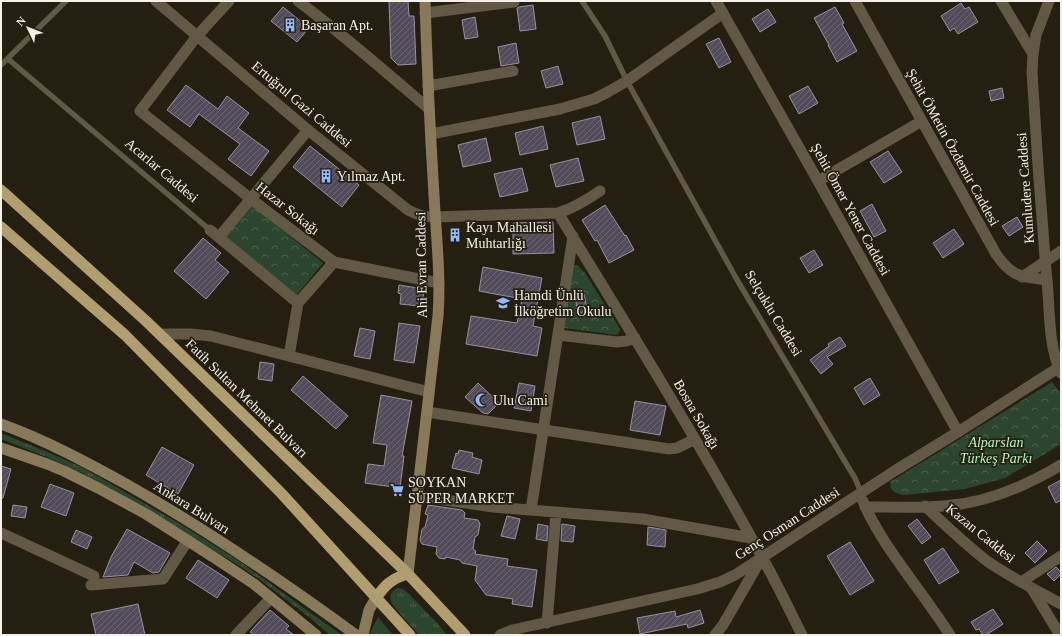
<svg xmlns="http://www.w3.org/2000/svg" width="1062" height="636" font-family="'Times New Roman',serif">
<defs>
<pattern id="grass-tufts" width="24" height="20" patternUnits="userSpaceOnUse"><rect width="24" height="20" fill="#2c452e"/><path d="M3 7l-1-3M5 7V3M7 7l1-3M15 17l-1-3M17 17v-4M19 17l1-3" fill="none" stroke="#4b604c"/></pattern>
<pattern id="park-crowns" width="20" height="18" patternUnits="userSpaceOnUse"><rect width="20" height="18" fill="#2c452e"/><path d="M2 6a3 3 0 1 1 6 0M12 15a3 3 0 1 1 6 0" fill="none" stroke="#4b604c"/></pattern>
<pattern id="building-hatch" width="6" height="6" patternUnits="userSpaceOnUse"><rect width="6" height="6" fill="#524b59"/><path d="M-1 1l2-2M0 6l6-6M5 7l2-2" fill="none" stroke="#6c6571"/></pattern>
</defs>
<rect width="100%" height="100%" fill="#251f11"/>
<path fill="url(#grass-tufts)" d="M1,433L57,456L85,469L182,525L239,561L315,616L342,635H330L309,617L259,579L235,563L171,524L82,473L49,458L1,439Z
M398,588L403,589L408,593L437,623L447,635H419C413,627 394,609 391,601C389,595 392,590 398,588Z
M378,617L393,635H369Z"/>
<path fill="url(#park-crowns)" d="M252,205L323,263L296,296L226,236Z
M573,265H577L585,273L620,329L619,333L616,335L564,328Z
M1052,382L1061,394V444L1005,478L965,489L904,495C894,493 891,492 890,482Z"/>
<path fill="url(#building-hatch)" stroke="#9890a0" d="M389,1H408L409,16H414L416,64L398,65L391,58Z
M961,3L965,9L969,7L978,22L958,34L954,28L950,31L941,16Z
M533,5L536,29L520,31L517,8L519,7Z
M283,7L309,28L297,42L271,21Z
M835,7L844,23L842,24L857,51L837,62L828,45H829L814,18Z
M768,9L776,22L760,32L752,19Z
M475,17L478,37L465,39L462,20Z
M719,38L731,62L719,68L706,44Z
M516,43L519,63L501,66L498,47Z
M558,66L563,84L546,88L541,71Z
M186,85L218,109L227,96L249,113L238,128L269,151L251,176L228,159L240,144L199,114L190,127L167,110Z
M808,86L818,103L799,114L789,96Z
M1002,88L1004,98L991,101L989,91Z
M600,116L605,139L577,145L572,123Z
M543,126L548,149L520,155L515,133Z
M486,138L491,161L463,167L458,145Z
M310,146L359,185L342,207L293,167Z
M888,151L902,172L884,183L870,162Z
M578,158L584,181L556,187L550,165Z
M522,168L528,191L500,197L494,174Z
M872,204L886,231L874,237L860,211Z
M605,205L625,236L626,235L634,250L609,263L597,240L595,241L582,220Z
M1017,217L1023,227L1009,236L1002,226Z
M553,222L554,253L513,254V223Z
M954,229L964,244L943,258L933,243Z
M203,238L221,253L215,260L229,272L206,299L174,271Z
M814,250L823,265L809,273L800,258Z
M483,267L542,278L533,326L542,328L537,356L466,344L471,316L517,323L522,299L479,291Z
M399,285L424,289L423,299L420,298L419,306L400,304L401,294L398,293Z
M584,294L588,314L582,313L577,310L576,301L578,296Z
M399,323L420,326L414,363L394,360Z
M360,328L375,331L370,359L354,356Z
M840,337L846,346L827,357L833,364L821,374L810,360L829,346L828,344Z
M260,362L274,364L272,381L258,379Z
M303,376L348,416L336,429L291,390Z
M870,378L880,395L864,405L854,388Z
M478,383L499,403L488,414L483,413L465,397Z
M519,383L535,386L531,411L514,408Z
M381,395L412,401L402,456H404L400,488L365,483L368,464L384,466L387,445L373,443Z
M635,401L666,406L660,435L630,430Z
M162,447L194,465L178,494L146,475Z
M459,450L473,453L472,457L482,460L479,474L452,468L456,453L458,454Z
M1,466L11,469L3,498H1Z
M1061,480V500L1056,503L1048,487Z
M50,484L74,493L66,516L41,507Z
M13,505L27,507L25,518L11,516Z
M428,505L462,510L465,513L464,518L478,520L480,524L478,535L475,537L473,549L476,551L475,554L508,559L507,566L537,570L532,607L512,604L513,599L486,595L475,580L477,566L462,563L460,560L446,557L445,559L439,558L436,554L437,547L422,544L420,540L422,529L425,527L428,515L425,514Z
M507,516L520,519L515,539L501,536Z
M917,519L931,537L922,544L908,526Z
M538,524L548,526L547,541L536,539Z
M562,524L575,526L573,542L561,541Z
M648,527L666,530L665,547L647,545Z
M127,529L170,553L159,572L153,573L134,562L128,575L103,577L111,557Z
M76,530L92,537L87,549L71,542Z
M1037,541L1047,551L1035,563L1025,553Z
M850,542L874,581L850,595L827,556Z
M943,548L959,572L939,584L924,560Z
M198,560L229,580L217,598L186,578Z
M1056,567L1061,572V574L1054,581L1047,574Z
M138,604L145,635H96L91,614Z
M993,609L1003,624L986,635H983L979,629L976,630L971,622Z
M270,610L289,626L286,629L294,635H254L250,632Z
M700,610L704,623L688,628L687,624L640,634L637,618L675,611L676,617Z"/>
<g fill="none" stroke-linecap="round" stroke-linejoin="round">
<path stroke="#615945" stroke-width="5.5" d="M582,1L605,36L627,81L736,278L847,465L855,478L861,493
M8,59L210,230
M1,65L66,1"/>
<path stroke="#615945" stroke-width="11" d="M229,1L197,36L140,111L251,199L334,262L439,283
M298,1C344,35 386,72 429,109
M855,1L996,254C1013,278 1020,276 1047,280
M1001,1L1033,54
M425,13L514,2
M428,86L513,71
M431,134L560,109L594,99L608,92L627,81L723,13
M818,181L922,121
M558,213C628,327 698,440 762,557C776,582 789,609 802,635
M435,217L558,213C574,208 587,200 600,191
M210,230L298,303
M219,237L308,130
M1022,277L1061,251
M160,334H191L211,336L429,392
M558,335L617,342L626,341L635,338
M289,356L298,303L334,262
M427,412L669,449L677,448L695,439
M417,496L493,507L643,519L751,538
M531,510L573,236
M1021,582L1061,556
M91,585L163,579L188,540
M1032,589L1060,635
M547,623L556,513
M236,635L271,598"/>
<path stroke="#615945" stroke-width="11" d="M156,1L308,130L408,210C417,215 424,217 435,217
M716,1L818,181L958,432
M1049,1L1036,35L1033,54L1032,72C1036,141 1041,211 1047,281C1050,311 1048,345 1061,373
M863,501C868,515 876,527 883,539C904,572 929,602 950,635
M925,506C945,525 965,544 987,561C1010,577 1036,590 1061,604
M865,507C891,507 918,508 944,506C986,503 1026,486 1061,465
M1,533L94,576
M500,635L512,630L697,589L720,582L735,575L896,470L958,432L1061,366
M715,635L723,625L761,559"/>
<path stroke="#87795a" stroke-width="11" d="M1,424C45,440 86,462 126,484C206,529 282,581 356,635
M1,448L47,464L64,471L98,488L146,514L215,558L254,584L316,635
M408,574L438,316C441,276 436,235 434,195C430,130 427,66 425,1
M363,635L369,610L376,598"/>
<path stroke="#b19e70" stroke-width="11" d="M1,190L146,321L408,574L465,635
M1,227L125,335L282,494L410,635
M376,598C385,585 392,578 408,574"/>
</g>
<defs>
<g id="building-bare" transform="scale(1.08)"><path d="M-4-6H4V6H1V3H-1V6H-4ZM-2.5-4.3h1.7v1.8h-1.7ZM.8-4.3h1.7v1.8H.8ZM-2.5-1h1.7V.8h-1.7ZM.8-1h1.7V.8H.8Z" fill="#94b7fd" stroke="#251f11" stroke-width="2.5" paint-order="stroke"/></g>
<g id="school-bare" transform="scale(1.08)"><path d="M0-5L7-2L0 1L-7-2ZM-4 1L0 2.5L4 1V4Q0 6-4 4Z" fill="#94b7fd" stroke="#251f11" stroke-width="2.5" paint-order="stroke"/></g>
<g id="mosque-bare" transform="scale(1.08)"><path d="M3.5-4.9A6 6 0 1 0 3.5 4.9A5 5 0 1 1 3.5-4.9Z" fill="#94b7fd" stroke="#251f11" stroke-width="2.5" paint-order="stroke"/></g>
<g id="supermarket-bare" transform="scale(1.08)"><path d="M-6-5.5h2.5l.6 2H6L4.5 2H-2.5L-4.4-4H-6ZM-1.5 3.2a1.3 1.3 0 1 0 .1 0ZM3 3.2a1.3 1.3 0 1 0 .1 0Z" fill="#94b7fd" stroke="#251f11" stroke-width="2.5" paint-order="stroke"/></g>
</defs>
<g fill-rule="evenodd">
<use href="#building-bare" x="290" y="25"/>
<use href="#building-bare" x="326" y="176"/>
<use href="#building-bare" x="455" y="235"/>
<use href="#school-bare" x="503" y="303"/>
<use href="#mosque-bare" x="482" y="400"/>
<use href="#supermarket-bare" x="397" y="490"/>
</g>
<g text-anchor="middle" stroke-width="3.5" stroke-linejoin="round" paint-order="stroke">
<g font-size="14" fill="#f5f1e8" stroke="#251f11" text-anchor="start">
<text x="301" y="30">Başaran Apt.</text>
<text x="337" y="181">Yılmaz Apt.</text>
<text x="466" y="232">Kayı Mahallesi<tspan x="466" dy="16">Muhtarlığı</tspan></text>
<text x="514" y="300">Hamdi Ünlü<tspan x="514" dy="16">İlköğretim Okulu</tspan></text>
<text x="493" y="405">Ulu Cami</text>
<text x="408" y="487">SOYKAN<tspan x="408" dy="16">SÜPER MARKET</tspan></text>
</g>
<g font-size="14" fill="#f5f1e8" stroke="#251f11">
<text transform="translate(302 104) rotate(40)" y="5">Ertuğrul Gazi Caddesi</text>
<text transform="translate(953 147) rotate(61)" y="5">Şehit ÖMetin Özdemir Caddesi</text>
<text transform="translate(162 170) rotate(40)" y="5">Acarlar Caddesi</text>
<text transform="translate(1025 188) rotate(-94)" y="5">Kumludere Caddesi</text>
<text transform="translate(288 208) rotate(38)" y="5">Hazar Sokağı</text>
<text transform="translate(851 209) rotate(61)" y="5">Şehit Ömer Yener Caddesi</text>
<text transform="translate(421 265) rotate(-91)" y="5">Ahi Evran Caddesi</text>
<text transform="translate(774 313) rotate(59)" y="5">Selçuklu Caddesi</text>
<text transform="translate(247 398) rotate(44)" y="5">Fatih Sultan Mehmet Bulvarı</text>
<text transform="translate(697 414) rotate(60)" y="5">Bosna Sokağı</text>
<text transform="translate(192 507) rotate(32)" y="5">Ankara Bulvarı</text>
<text transform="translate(787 523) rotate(-33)" y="5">Genç Osman Caddesi</text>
<text transform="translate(981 533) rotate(39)" y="5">Kazan Caddesi</text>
</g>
<g font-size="14" font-style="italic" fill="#b5f5ba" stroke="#251f11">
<text x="996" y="447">Alparslan<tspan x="996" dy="16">Türkeş Parkı</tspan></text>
</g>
</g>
<rect width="1062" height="636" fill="none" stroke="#f5f1e8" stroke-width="4"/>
<g transform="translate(28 28) rotate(313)" stroke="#251f11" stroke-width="3" paint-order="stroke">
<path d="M0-3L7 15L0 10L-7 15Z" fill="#f5f1e8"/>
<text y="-6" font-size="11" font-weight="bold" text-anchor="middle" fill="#f5f1e8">N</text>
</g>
</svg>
